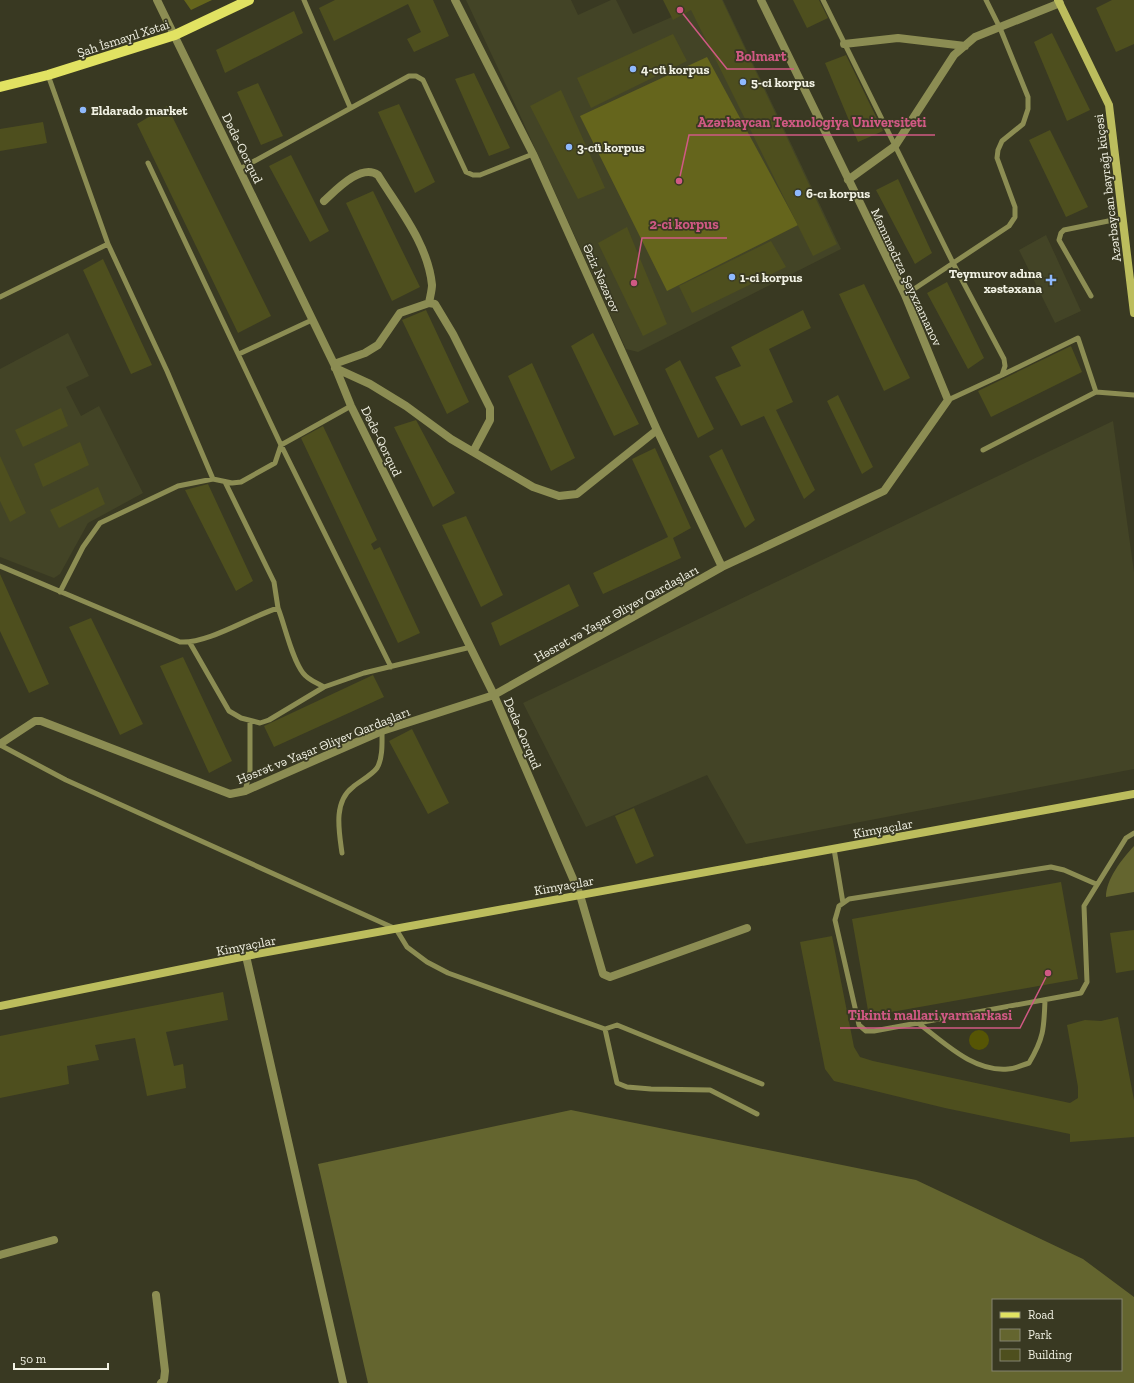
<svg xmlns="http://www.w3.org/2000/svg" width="1134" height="1383" font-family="'Zilla Slab',serif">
<rect width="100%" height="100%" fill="#393922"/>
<path fill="#434426" d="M466,0H571L578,15L611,0H616L633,34L711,0H723L841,249L638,352L626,349L519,113Z
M1046,235L1081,311L1055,323L1019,250Z
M68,333L89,376L66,387L81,416L99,406L143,493L88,523L60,574L54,578L0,557V369Z
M1113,421L1134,572V769L746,844L707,775L586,827L523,703Z"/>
<path fill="#64652f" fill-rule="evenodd" d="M1134,846V892L1106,897C1106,879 1122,859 1134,846Z
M571,1110L916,1180L1083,1259L1134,1297V1383H368L318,1164ZM993,1300H1121V1370H993Z"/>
<path fill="#65651c" d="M184,0H212L191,10Z
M707,57L798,225L667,291L580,116Z"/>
<path fill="#565505" d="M969 1040a10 10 0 1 1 20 0a10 10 0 1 1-20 0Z"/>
<path fill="#4e4f1e" d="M335,0H433L449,36L414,52L407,39L421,32L408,4L334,41L319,8Z
M663,0H722L837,244L813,256L691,10L673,20Z
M793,0H819L828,18L807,28Z
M1112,0H1134V44L1116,52L1096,8Z
M294,11L303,33L225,73L216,50Z
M1052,33L1090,110L1067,121L1034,42Z
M673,34L687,61L591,108L577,78Z
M846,55L883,131L858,142L825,63Z
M474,73L510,148L489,156L455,79Z
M258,83L283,136L261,145L237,92Z
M561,90L605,188L578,199L530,106Z
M399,104L435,182L415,193L378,112Z
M167,106L271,316L238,333L137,124Z
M43,122L47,143L0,151V129Z
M1050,130L1088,207L1066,217L1029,140Z
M291,155L329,231L310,242L269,166Z
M898,179L932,253L915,264L876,190Z
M373,191L420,287L392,301L346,203Z
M627,227L667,324L643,336L598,243Z
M771,241L786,267L692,313L679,286Z
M103,259L152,365L131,374L83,270Z
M947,282L984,358L968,369L927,293Z
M864,284L910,378L884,391L839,294Z
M426,310L469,402L447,414L402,320Z
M803,310L811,328L769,349L793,402L776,410L815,490L804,499L764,416L741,426L715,377L741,366L731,347Z
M593,333L639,424L614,436L571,346Z
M1071,346L1082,372L991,417L978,391Z
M680,360L714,429L698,438L665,369Z
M532,363L575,458L551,471L508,376Z
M838,395L873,467L862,474L827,401Z
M61,408L68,426L23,447L15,430Z
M416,420L455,493L433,507L394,427Z
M323,426L377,540L371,544L374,550L380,547L420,633L398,643L301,438Z
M80,442L89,465L43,487L34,464Z
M655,448L691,528L673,538L681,558L603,594L593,573L668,537L632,459Z
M722,449L755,520L745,528L709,456Z
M0,456L26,513L10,522L0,501Z
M208,484L253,581L236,591L185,490Z
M98,487L105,504L59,528L50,510Z
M466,516L503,595L481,607L442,525Z
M0,574L49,684L29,693L0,631Z
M569,584L579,606L500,646L491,623Z
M91,618L143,724L120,735L69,627Z
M183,657L232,761L209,773L160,666Z
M373,675L384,697L274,747L264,726Z
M412,729L449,803L428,814L389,741Z
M634,808L654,856L636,864L615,816Z
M1061,882L1078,979L869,1016L852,919Z
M1134,930V970L1116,973L1110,933Z
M832,936L854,1047L860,1057L873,1061L1070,1103L1078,1098V1087L1067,1025L1085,1020L1101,1021L1118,1017L1134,1100V1137L1070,1142V1134L945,1108L834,1081L825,1069L800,942Z
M223,992L228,1020L166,1032L174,1066L183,1064L186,1088L147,1096L135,1038L95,1045L99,1060L67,1066L69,1084L0,1098V1036Z"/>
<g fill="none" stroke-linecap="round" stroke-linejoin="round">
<path stroke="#8c8d53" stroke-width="5" d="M304,0L350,107
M823,0L953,263L1004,359L1005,366L1002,375L948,400
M48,75L108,244L167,371L213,479
M148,163L281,445L391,667
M240,169L409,76H416L423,80L466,172L473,175H480L533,154
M905,295L1009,226L1015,217V207L997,158L998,150L1002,141L1023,124L1028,109V97L1000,28L986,0
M1091,296L1059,240L1061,233L1064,230L1123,218
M0,297L108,244
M239,354L312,320
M1002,375L1078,338L1096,392L1134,395
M983,450L1096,392
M225,482L274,582L278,608
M0,566L180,642C208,644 249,617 278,608C285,626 292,659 303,673C308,680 317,683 324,687L364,673L471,647
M60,592L83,547L100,523L178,486L213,479L232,483L241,482L275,463L281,445L351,406
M190,643L229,711L241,718L260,723L269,720L324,687
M0,745L66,780L396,929L407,947L427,962L448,973L605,1029L617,1025L762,1084
M245,791L250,771V721
M834,849L843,903
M342,853C339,831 333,802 353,787C360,781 372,775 377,768C383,758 382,742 382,731
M1096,884L1064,870L1051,867L849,899L839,906L835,920L859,1025L866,1031H874L1081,993L1087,982L1084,906L1126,838L1134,833
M918,1023C945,1043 973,1072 1008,1069C1015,1069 1022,1065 1029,1063C1044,1038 1044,1028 1045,1000
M605,1029L617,1083L627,1087L651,1089L710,1090L757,1114"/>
<path stroke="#8c8d53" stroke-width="8" d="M157,0L334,364L351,406L494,695L580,895L603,974L610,977L747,928
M455,0L533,154L657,430L722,567
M844,44L898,38L965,46
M848,180L895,146L954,55L975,37L1060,3
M324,201C336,190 361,163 378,175C399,209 428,244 432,285C432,290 430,297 429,303
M334,364L365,353L378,345L400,313L429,303L435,304L453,334L490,408V420L473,452
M335,368L370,384L406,406L451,439L533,487L559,496L577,494L657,430
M0,744L35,721H41L230,794L245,791L382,731L494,695L722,567L884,491L948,400L905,295L761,0
M246,956L343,1383
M0,1255L54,1240
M156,1295L165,1371L164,1380L161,1383"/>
<path stroke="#bcbd5d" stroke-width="8" d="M1058,0L1109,105L1134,313
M0,1006L246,956L1134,794"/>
<path stroke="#e1e262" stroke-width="10" d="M0,87L48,75L175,35L249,0"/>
</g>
<g fill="#8eb9fd" stroke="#393922" stroke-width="1.5">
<circle cx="633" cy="69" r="4"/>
<circle cx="743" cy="82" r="4"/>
<circle cx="83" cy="110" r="4"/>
<circle cx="569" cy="147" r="4"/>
<circle cx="798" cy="193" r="4"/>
<circle cx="732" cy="277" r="4"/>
<path d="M1049 274h4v4h4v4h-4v4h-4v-4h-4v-4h4z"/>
</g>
<g text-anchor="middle" stroke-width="3.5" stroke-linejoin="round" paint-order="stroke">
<g font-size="13" fill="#f1f1e3" stroke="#393922">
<text transform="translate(123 38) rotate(-18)" y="5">Şah İsmayıl Xətai</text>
<text transform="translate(243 148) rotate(64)" y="5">Dədə-Qorqud</text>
<text transform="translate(1107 188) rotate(-97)" y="5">Azərbaycan bayrağı küçəsi</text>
<text transform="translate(907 277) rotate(65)" y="5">Məmmədrza Şeyxzamanov</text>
<text transform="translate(602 278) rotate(66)" y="5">Əziz Nəzərov</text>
<text transform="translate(382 441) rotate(64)" y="5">Dədə-Qorqud</text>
<text transform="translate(616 613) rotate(-29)" y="5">Həsrət və Yaşar Əliyev Qardaşları</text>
<text transform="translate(523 733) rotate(67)" y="5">Dədə-Qorqud</text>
<text transform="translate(323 745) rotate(-22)" y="5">Həsrət və Yaşar Əliyev Qardaşları</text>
<text transform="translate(883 828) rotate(-10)" y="5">Kimyaçılar</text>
<text transform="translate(564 885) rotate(-10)" y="5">Kimyaçılar</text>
<text transform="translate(246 945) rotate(-11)" y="5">Kimyaçılar</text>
</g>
<g font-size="13" font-weight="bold" fill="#f1f1e3" stroke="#393922" text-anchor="start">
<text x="641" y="74">4-cü korpus</text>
<text x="751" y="87">5-ci korpus</text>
<text x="91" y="115">Eldarado market</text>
<text x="577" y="152">3-cü korpus</text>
<text x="806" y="198">6-cı korpus</text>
<text x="1042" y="278" text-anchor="end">Teymurov adına<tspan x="1042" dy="15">xəstəxana</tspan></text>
<text x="740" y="282">1-ci korpus</text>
</g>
</g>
<path fill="none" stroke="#d05984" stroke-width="1.5" d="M680 10L727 69H794M679 181L689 135H935M634 283L642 238H727M1048 973L1020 1028H840"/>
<g fill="#d05984" stroke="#393922" stroke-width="1.5">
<circle cx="680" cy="10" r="4"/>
<circle cx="679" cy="181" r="4"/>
<circle cx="634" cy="283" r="4"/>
<circle cx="1048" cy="973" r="4"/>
</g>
<g font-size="14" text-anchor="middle" font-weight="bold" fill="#d05984" stroke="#393922" stroke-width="3.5" stroke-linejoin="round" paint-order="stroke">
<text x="761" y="61">Bolmart</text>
<text x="812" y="127">Azərbaycan Texnologiya Universiteti</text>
<text x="684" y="229">2-ci korpus</text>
<text x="930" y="1020">Tikinti mallari yarmarkasi</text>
</g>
<rect x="992" y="1299" width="130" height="72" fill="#393922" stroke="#83836f"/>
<rect x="1000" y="1312" width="20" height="6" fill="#e1e262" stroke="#83836f"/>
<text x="1028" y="1319" font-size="12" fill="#f1f1e3">Road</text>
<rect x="1000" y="1329" width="20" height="12" fill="#64652f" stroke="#83836f"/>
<text x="1028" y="1339" font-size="12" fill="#f1f1e3">Park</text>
<rect x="1000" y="1349" width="20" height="12" fill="#4e4f1e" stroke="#83836f"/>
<text x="1028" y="1359" font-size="12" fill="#f1f1e3">Building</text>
<path d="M14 1363v6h94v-6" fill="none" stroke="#f1f1e3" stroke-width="2"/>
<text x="20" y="1363" font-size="12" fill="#f1f1e3" stroke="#393922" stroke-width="3" paint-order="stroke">50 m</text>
</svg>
